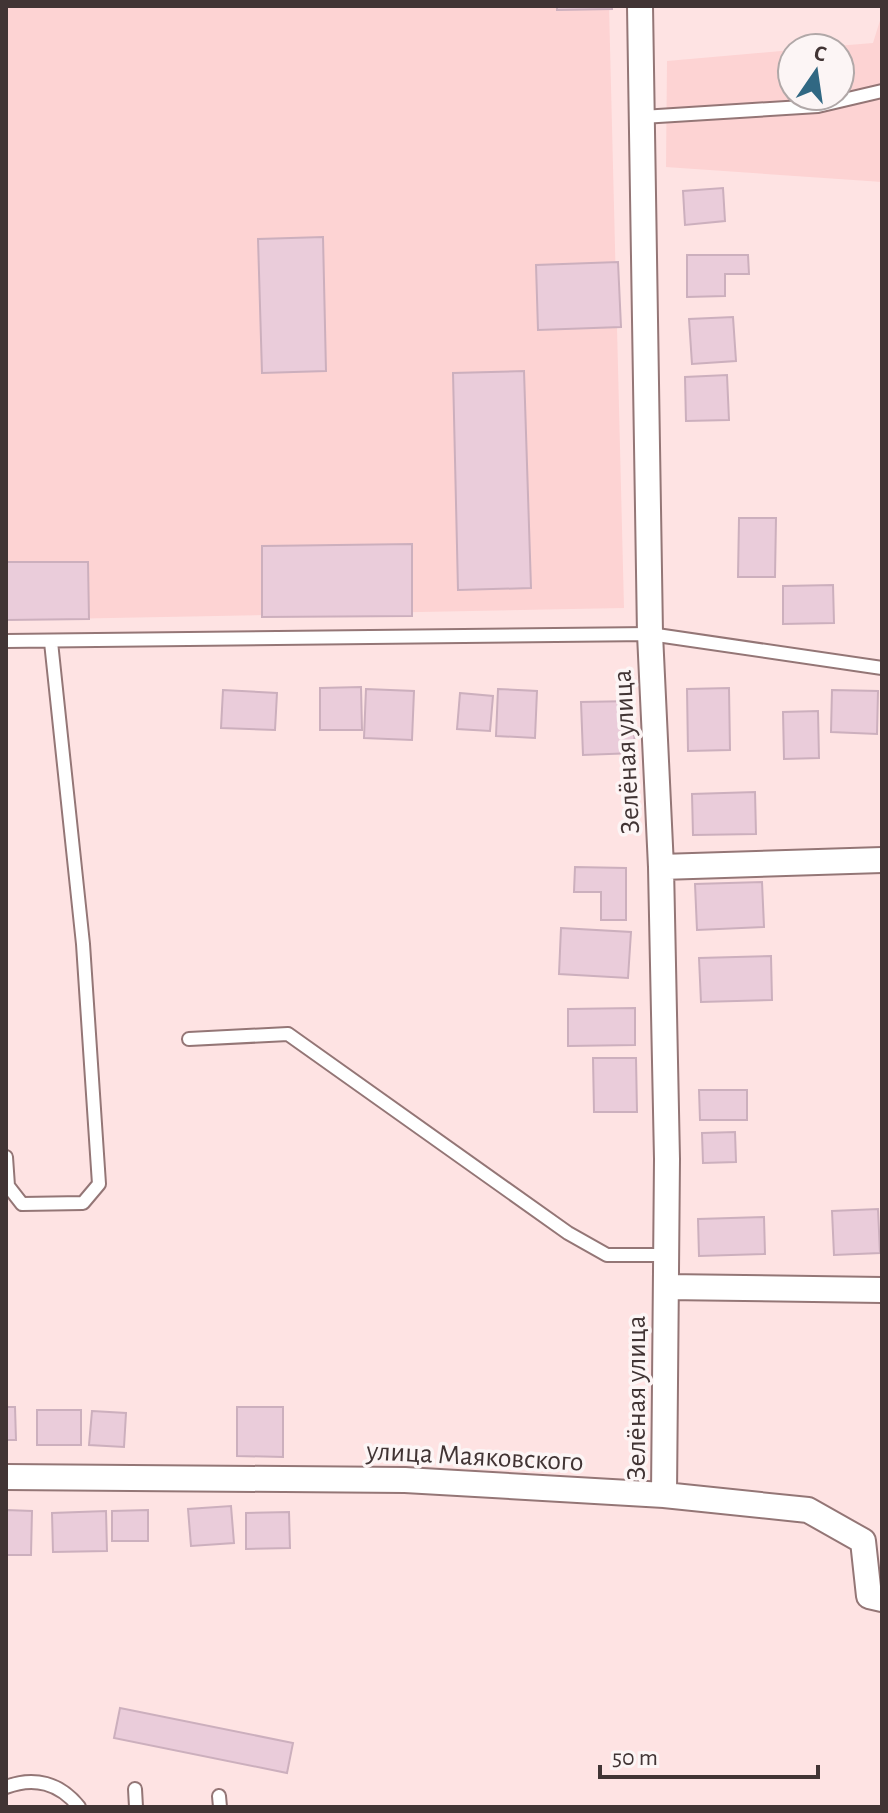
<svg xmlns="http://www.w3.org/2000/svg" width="888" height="1813" font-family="'Alegreya Sans',sans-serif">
<rect width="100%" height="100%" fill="#fee3e3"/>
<path fill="#fdd3d3" d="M6,6H609L624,608L6,620Z
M882,14V182L666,167L667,61L792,50V96H840V48H812L873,43Z"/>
<path fill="#eaccda" stroke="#ccafbd" stroke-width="2" d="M557,6H612V9L557,10Z
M723,188L725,221L685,225L683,191Z
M323,237L326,371L262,373L258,239Z
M687,255H748L749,274H725V296L687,297Z
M618,262L621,327L538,330L536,265Z
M733,317L736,361L692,364L689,319Z
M524,371L531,588L458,590L453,373Z
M727,375L729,420L686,421L685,377Z
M739,518H776L775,577H738Z
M412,544V616L262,617V546Z
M6,562H88L89,619L6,620Z
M833,585L834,623L783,624V586Z
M361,687L362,730H320V688Z
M729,688L730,750L688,751L687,689Z
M366,689L414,691L412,740L364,738Z
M498,689L537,691L535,738L496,736Z
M223,690L277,693L275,730L221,728Z
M832,690L878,691L877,734L831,732Z
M460,693L493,696L490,731L457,729Z
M633,701L635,753L583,755L581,702Z
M818,711L819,758L784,759L783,712Z
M755,792L756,834L693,835L692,794Z
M575,867L626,868V920H601V892H574Z
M762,882L764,927L697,930L695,884Z
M561,928L631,932L628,978L559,974Z
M771,956L772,1000L701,1002L699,958Z
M635,1008V1045L568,1046V1009Z
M593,1058H636L637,1112H594Z
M699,1090H747V1120H700Z
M735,1132L736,1162L703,1163L702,1133Z
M878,1209L880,1253L834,1255L832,1211Z
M764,1217L765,1254L699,1256L698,1219Z
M6,1407H15L16,1440H6Z
M237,1407H283V1457L237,1456Z
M37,1410H81V1445H37Z
M92,1411L126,1413L124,1447L89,1445Z
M231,1506L234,1543L191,1546L188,1509Z
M6,1510L32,1511L31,1555H6Z
M148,1510V1541H112V1511Z
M106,1511L107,1551L53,1552L52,1513Z
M289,1512L290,1548L246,1549V1513Z
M120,1708L293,1743L287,1773L114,1738Z"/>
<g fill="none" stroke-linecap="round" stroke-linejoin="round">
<g stroke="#947676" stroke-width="16">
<path id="lane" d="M642,117L818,106L882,91
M6,641L650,634L882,668
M189,1039L288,1034L568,1233L607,1255H666
M6,1157L8,1186L22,1204L83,1203L99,1184L83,944L51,642
M6,1787C34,1776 60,1783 79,1807
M135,1789L136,1807
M219,1796L220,1807"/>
</g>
<g stroke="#947676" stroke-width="28">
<path id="street" d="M640,6L650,634L661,867L667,1159L664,1495
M661,867L882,860
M666,1287L882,1290
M6,1477L405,1480L664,1495L808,1510L863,1541L869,1596L882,1599"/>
</g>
<use href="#lane" stroke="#fff" stroke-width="12"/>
<use href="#street" stroke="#fff" stroke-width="24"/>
</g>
<g text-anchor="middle" stroke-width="7" stroke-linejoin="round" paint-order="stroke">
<g font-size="28" fill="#413434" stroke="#fcf5f5">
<text transform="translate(625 752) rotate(-93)" y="10">Зелёная улица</text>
<text transform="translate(635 1398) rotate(-90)" y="10">Зелёная улица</text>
<text transform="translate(475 1455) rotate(3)" y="10">улица Маяковского</text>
</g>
</g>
<rect width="888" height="1813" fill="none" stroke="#413434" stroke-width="16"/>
<g transform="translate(816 72) rotate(13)"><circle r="38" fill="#fcf5f5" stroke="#b1a8a8" stroke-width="2"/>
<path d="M0-6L14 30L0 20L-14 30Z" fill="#316883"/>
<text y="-12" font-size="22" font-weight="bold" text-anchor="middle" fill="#413434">С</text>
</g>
<path d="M600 1765v12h218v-12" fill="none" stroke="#413434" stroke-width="4"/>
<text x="612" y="1765" font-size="24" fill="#413434" stroke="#fcf5f5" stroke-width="6" paint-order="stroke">50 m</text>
</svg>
